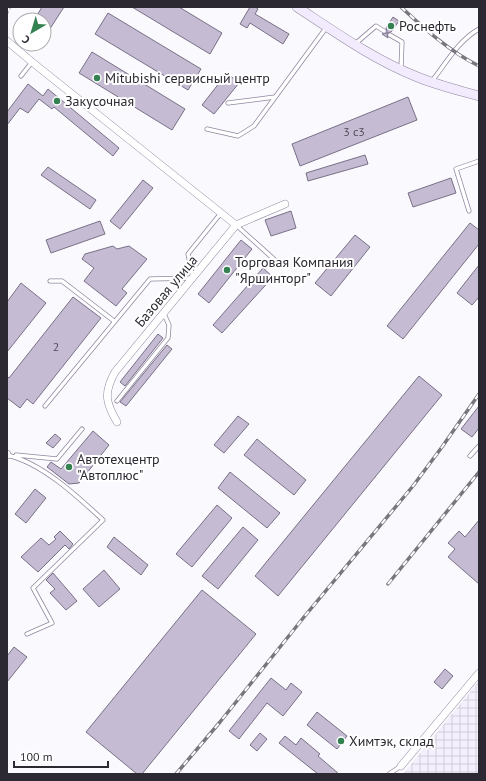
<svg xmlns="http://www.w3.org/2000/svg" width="486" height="781" font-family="'PT Sans',sans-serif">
<defs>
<pattern id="industrial-grid" width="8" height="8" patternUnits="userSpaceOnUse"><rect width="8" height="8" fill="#f4effc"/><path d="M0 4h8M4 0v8" fill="none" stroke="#d2cdd8"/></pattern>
</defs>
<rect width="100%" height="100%" fill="#faf9fe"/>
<path fill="url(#industrial-grid)" d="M479,681V774H403L404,773Z"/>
<path fill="#c5bbd3" stroke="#797087" d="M42,7H64L44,38V20H34Z
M132,7H179L222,33L210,54Z
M250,7H255L258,9L255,14L289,34L283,44L250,23L247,28L240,24Z
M108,13L201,69L188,90L95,34Z
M393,17L399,21L391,32L387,33L388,38L382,34L387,33V31L386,28Z
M92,52L185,109L172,130L79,73Z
M227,73L239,83L214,114L202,105Z
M28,84L43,96L48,89L119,148L113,156L54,107L52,109L39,99L28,113L20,108L7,125V112Z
M408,97L417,120L300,166L292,144Z
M365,155L368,164L308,181L306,173Z
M48,167L96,200L90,209L41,175Z
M451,178L456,193L413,207L408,193Z
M143,180L153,188L120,229L110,221Z
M291,211L296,228L271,236L265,220Z
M100,221L105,234L51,253L46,240Z
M470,223L479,230V244L403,339L387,326Z
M355,235L370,247L331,296L315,283Z
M241,240L252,249L209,303L198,294Z
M113,246L117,249L129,246L147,259L122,289L127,293L116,306L84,281L94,268L82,259L85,254Z
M479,265V297L472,305L457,293Z
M263,268L273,277L222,333L213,325Z
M21,283L46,303L7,352V302Z
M73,297L101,318L33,404L27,399L20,408L7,398V376L9,378Z
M158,334L163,338L125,386L120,382Z
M167,345L172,349L126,406L120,402Z
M419,376L442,395L278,596L255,576Z
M479,406V428L472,437L461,429Z
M238,416L249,424L224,453L214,445Z
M93,431L109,445L79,483L69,484L47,467L51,462L61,469Z
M55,434L61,439L53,448L46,443Z
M257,439L306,480L294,495L244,455Z
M230,472L280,513L267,528L218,488Z
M35,489L46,498L26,523L15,514Z
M217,505L232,518L192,567L176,554Z
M479,520V584L448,557L455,549L448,543L459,531L465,537Z
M243,527L258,540L218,589L202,576Z
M60,531L73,544L69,549L65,545L38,572L21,557L41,538L49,545L56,539L54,537Z
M114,537L148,565L141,575L107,547Z
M104,570L120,589L99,607L83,589Z
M53,573L77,601L66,610L50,593L55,589L46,580Z
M202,590L256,634L142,774H137L86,732Z
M14,647L27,657L7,682V656Z
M445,669L453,676L442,689L434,682Z
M271,678L286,690L291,683L302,692L283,716L267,703L239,739L229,731Z
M317,712L347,736L337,749L307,725Z
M260,733L267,739L257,751L250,745Z
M285,736L296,745L301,738L320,754L318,756L339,774H318L279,743Z"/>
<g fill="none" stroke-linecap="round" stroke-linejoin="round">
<g stroke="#91879f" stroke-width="5">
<path id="lane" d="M390,35L402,42L401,69
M355,44L376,26L384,31
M21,76L32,62
M432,81C446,63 459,40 479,29
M228,103L275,97
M207,129L238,136L254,126L326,28
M469,211L456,169L479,161
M236,225L276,261
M50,281H62L114,321
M117,401L168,338L169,325L164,314
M45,406L150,279L193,278L188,254L221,213
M7,455C42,463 77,496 103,520L33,588L52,623L27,634
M16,455L57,459L82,429
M470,456L479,446
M389,774L401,766"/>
</g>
<g stroke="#91879f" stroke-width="8">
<path id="street" d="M7,41L32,62L236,225
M117,422C105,402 104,392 115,372L236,225L285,204
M7,454V455
M401,766L479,673"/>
</g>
<g stroke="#91879f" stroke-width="10">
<path id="secondary" d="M297,7C335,32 373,59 415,76C436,85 458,90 479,96"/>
</g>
<path stroke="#a3a1a8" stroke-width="1" stroke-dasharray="4 2" stroke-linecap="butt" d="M7,15L11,7"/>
<use href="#lane" stroke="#fff" stroke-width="3.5"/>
<use href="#street" stroke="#fff" stroke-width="7"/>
<use href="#secondary" stroke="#f2ebfd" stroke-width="9"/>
<g stroke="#79767e" stroke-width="3.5">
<path id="rail" d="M401,7C425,29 450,52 479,66
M388,584L479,472
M176,774L220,722L304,617L413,486L442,447L479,394"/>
</g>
<use href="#rail" stroke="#fff" stroke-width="2" stroke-dasharray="6" stroke-linecap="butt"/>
</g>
<g fill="#348252" stroke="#fff" stroke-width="1.5">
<circle cx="391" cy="26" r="4"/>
<circle cx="97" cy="78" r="4"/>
<circle cx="57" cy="101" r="4"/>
<circle cx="227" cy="270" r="4"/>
<circle cx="69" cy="467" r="4"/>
<circle cx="341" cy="741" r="4"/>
</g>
<g text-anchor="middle" stroke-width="4" stroke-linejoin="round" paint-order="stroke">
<g font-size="12" fill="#534e5b">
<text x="354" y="136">3 с3</text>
<text x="56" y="351">2</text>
</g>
<g font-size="14" fill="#2d2933" stroke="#fff" text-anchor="start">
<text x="399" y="31">Роснефть</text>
<text x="105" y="83">Mitubishi сервисный центр</text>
<text x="65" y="106">Закусочная</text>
<text x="235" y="267">Торговая Компания<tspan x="235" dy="16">"Яршинторг"</tspan></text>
<text x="77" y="464">Автотехцентр<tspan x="77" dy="16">"Автоплюс"</tspan></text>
<text x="349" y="746">Химтэк, склад</text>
</g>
<g font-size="14" fill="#2d2933" stroke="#fff">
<text transform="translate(166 291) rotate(-50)" y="5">Базовая улица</text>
</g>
</g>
<rect width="486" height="781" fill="none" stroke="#2d2933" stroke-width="16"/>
<g transform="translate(32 32) rotate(218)"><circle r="19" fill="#ffffff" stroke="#aba9ad"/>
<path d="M0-3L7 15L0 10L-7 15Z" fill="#348252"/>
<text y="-6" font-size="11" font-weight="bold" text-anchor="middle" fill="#2d2933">С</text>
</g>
<path d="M14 761v6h94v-6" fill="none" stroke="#2d2933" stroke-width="2"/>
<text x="20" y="761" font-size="12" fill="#2d2933" stroke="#ffffff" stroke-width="3" paint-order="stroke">100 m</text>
</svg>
